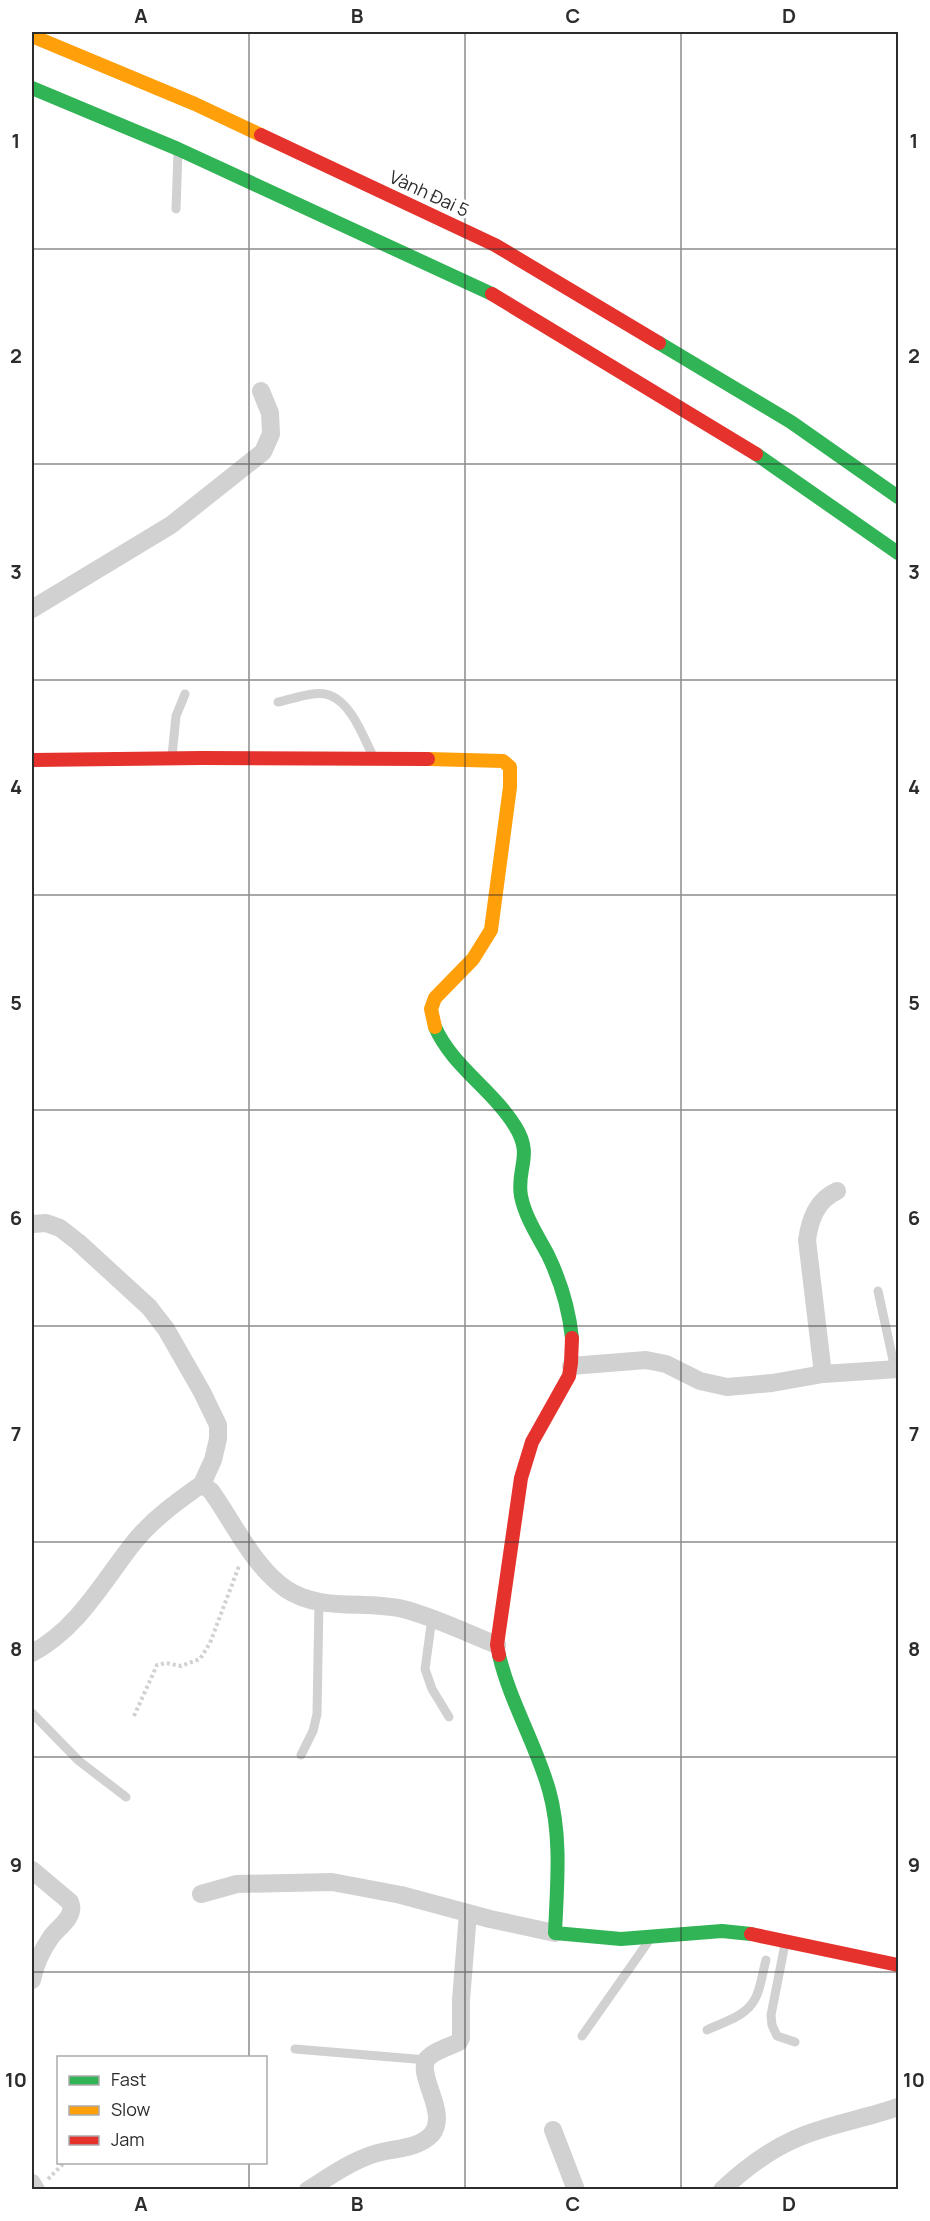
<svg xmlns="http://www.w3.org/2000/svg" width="930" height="2221" font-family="Manrope,sans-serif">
<rect width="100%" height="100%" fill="#fff"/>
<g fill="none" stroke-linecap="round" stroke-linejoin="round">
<path stroke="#d1d1d1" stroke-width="4" stroke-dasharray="3 3" stroke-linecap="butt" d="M134,1716L157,1665L166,1663L181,1666L200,1659L210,1643L239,1566
M48,2179L65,2162"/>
<path stroke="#d1d1d1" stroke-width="9" d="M176,209L178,152
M278,702C293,699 315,690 329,695C352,703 363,737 373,756
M172,756L176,716L185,694
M878,1291L895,1369
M432,1618L425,1669L432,1689L449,1717
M32,1713L79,1761L126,1797
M301,1755L313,1731L317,1714L319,1601
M785,1944L771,2015L772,2025L777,2036L795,2042
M707,2030C721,2023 740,2018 750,2006C760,1996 762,1974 766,1960
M582,2036L648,1942
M295,2049L427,2060"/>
<path stroke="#d1d1d1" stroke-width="18" d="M32,609L171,525L263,452L271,434L270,413L261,391
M32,1224L46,1223L60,1228L78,1242L149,1307L166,1329L202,1392L218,1425V1439L213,1460L202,1484L211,1491C234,1523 253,1566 286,1589C320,1612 365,1600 403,1609C435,1617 466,1633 497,1645
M571,1366L646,1360L666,1364L700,1381L727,1387L772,1383L823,1374L898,1369
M823,1374L807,1240C810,1219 817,1200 837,1191
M32,1653C79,1628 103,1581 135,1541C154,1518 178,1501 202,1484
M32,1870L70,1902C71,1905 72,1907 71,1911C69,1921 57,1929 51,1937C42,1950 35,1965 32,1980
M201,1894L237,1884L332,1882L401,1895L490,1919L555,1933
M553,2130L576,2190
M32,2183L36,2190
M308,2190C332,2175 358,2156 386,2151C401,2148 420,2147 432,2134C449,2112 416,2076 427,2059C433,2051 451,2046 459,2042L461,2038V2000L468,1913
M722,2190C744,2169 768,2151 795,2139C828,2124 865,2119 898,2107"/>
<path stroke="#30b455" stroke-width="14" d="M32,88L178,149L492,294
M659,343L791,422L898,497
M756,454L898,553
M435,1027C452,1066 493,1090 515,1126C534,1156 516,1168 521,1196C525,1217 538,1236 548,1255C560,1280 569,1309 572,1338
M499,1655C510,1702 536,1744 549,1790C562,1836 557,1886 555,1933L621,1939L722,1931L751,1934"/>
<path stroke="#ff9f0a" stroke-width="14" d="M32,36L195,104L261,135
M428,759L503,761L510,767V787L491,930L473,959L435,998L431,1009L435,1027"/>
<path stroke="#e5322d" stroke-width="14" d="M261,135L495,245L659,343
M492,294L756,454
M32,760L202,758L428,759
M499,1655L497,1645L521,1478L532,1442L569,1376L571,1363L572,1338
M751,1934L898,1965"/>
</g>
<path fill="none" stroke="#2c2c2c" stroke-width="1.5" stroke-opacity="0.55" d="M249,32V2058M465,32V2190M681,32V2190M32,249H898M32,464H898M32,680H898M32,895H898M32,1110H898M32,1326H898M32,1542H898M32,1757H898M32,1972H898M249,2162V2190"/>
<g text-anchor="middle" stroke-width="6" stroke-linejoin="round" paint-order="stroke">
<g font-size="18" fill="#2c2c2c" stroke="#fff">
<text transform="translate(429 194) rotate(25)" y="6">Vành Đai 5</text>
</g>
</g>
<rect width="930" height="2221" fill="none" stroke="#ffffff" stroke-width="66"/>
<rect x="57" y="2056" width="210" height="108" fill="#ffffff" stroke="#ababab" stroke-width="1.5"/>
<rect x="69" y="2076" width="30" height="9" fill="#30b455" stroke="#ababab" stroke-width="1.5"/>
<text x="111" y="2086" font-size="18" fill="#2c2c2c">Fast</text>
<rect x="69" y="2106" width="30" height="9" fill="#ff9f0a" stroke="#ababab" stroke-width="1.5"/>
<text x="111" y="2116" font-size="18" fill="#2c2c2c">Slow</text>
<rect x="69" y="2136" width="30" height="9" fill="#e5322d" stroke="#ababab" stroke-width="1.5"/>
<text x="111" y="2146" font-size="18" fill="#2c2c2c">Jam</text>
<rect x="33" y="33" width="864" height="2155" fill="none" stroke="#2c2c2c" stroke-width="2"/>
<g font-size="20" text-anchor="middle" font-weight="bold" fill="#2c2c2c">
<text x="141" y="23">A</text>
<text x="357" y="23">B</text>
<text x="573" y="23">C</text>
<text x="789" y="23">D</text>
<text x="16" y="148">1</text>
<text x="914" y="148">1</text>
<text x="16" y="363">2</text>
<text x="914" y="363">2</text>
<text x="16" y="579">3</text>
<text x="914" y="579">3</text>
<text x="16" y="794">4</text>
<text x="914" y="794">4</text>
<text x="16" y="1010">5</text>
<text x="914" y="1010">5</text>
<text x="16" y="1225">6</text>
<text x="914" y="1225">6</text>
<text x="16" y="1441">7</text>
<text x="914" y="1441">7</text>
<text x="16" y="1656">8</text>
<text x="914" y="1656">8</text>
<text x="16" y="1872">9</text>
<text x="914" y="1872">9</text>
<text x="16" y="2087">10</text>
<text x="914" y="2087">10</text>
<text x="141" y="2211">A</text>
<text x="357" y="2211">B</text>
<text x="573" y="2211">C</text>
<text x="789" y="2211">D</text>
</g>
</svg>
